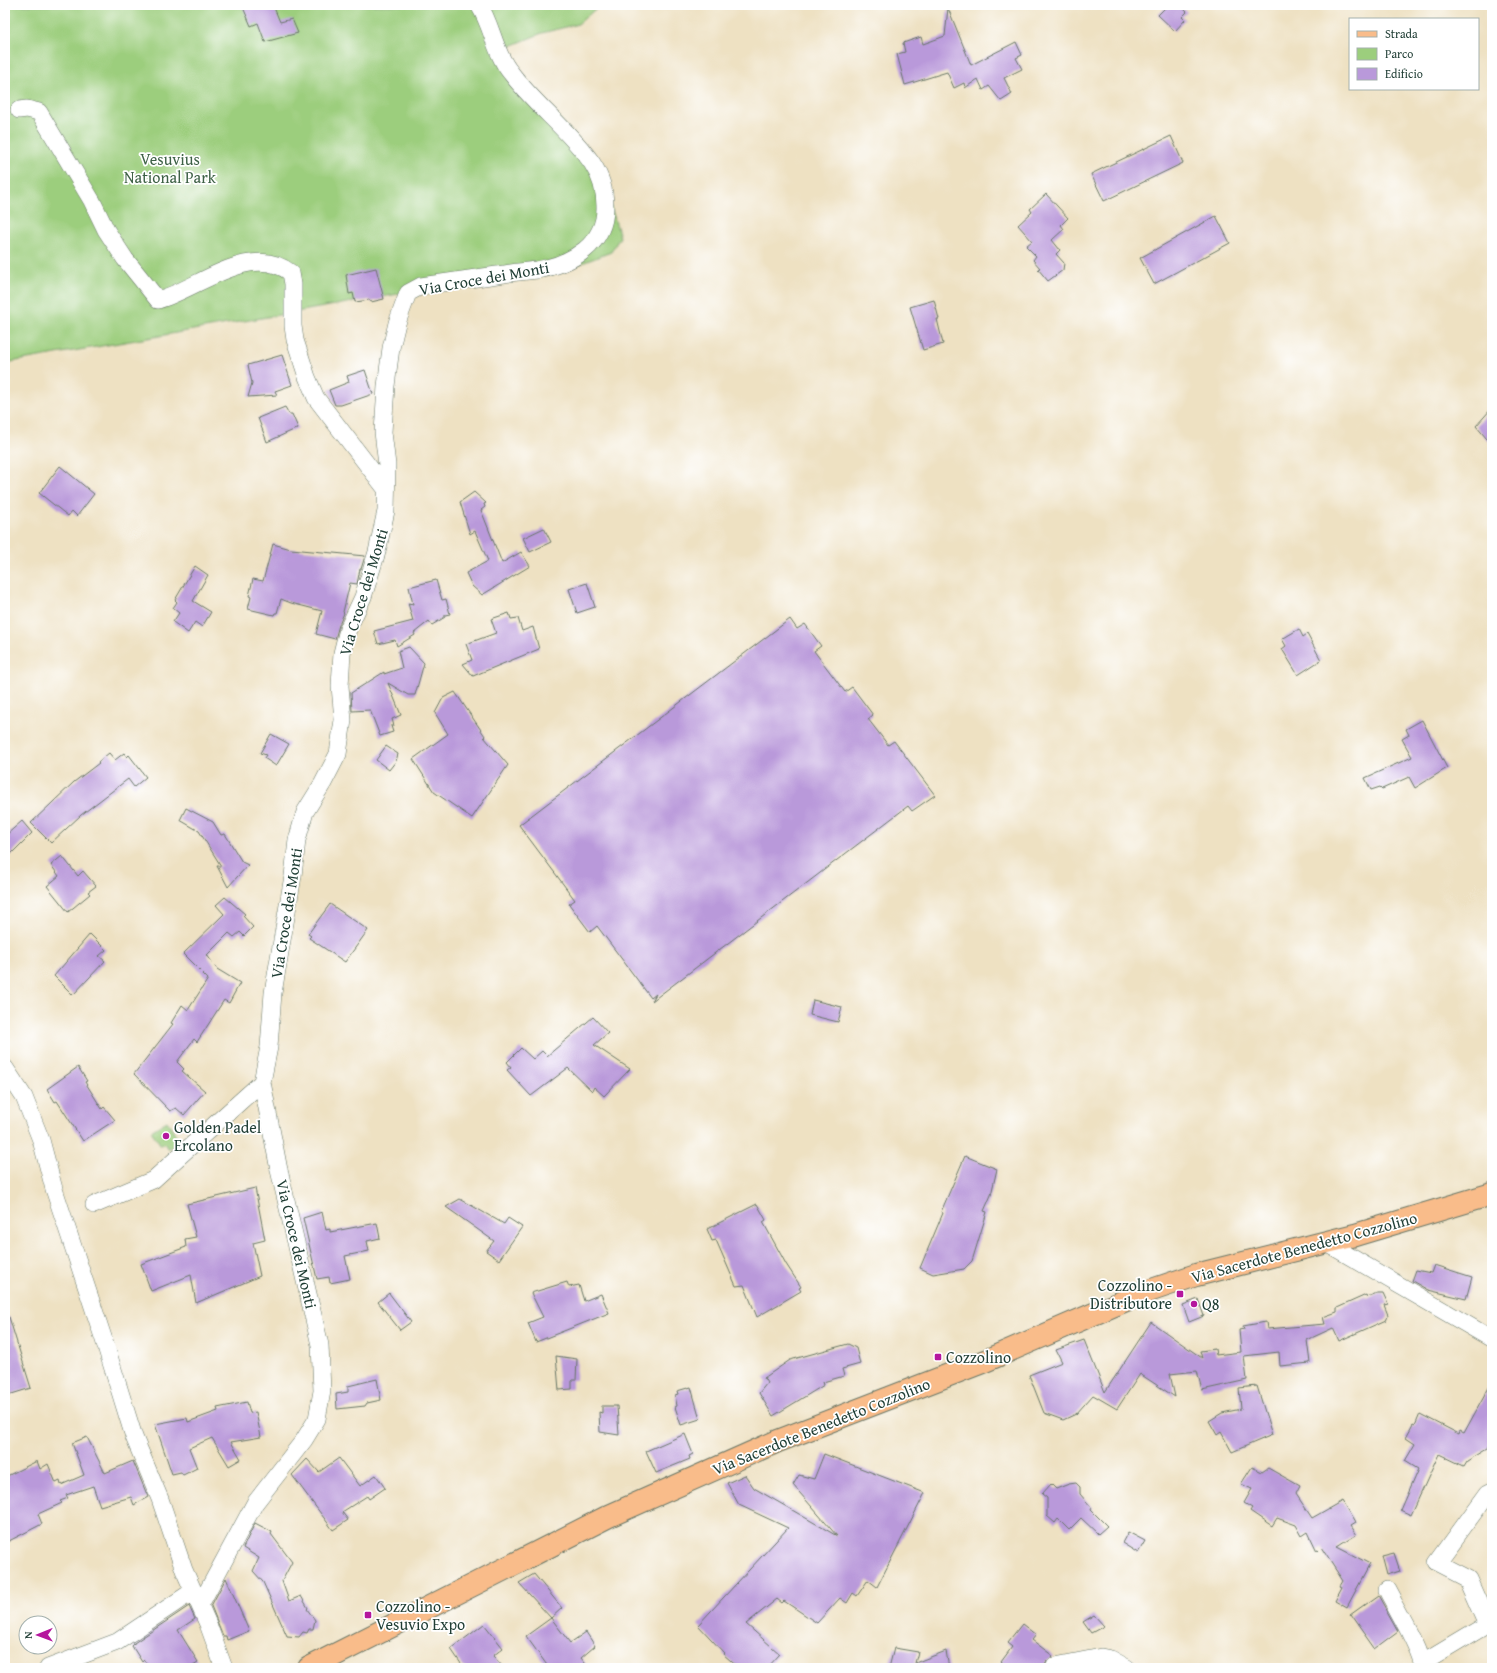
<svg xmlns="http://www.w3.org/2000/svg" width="1497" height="1673" font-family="'Gentium Book Plus',serif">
<rect width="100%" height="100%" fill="#fff"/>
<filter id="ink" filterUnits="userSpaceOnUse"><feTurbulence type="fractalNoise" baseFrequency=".025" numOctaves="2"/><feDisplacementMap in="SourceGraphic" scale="8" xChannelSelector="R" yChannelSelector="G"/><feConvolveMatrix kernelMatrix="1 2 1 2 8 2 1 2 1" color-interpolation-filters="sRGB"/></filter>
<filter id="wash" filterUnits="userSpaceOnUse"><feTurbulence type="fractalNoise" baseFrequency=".012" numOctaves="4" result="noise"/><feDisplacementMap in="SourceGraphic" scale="16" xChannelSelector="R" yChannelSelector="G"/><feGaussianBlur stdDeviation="0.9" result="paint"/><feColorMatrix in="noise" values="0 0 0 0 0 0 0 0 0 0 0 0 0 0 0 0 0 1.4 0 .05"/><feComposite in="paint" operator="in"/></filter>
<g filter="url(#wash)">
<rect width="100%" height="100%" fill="#eee1c2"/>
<path fill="#9cce7d" stroke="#5e8658" d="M5,5H600L578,24L542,33L501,50L578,141L612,210L620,237L611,252L569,268L404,293L5,363Z
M167,1121L180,1141L168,1149L164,1143L161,1145L151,1131Z"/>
<g id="blocks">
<path fill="#b999da" d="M242,5H273L280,22L292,19L298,33L265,42L258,23L251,26Z
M1168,5H1180L1187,12L1182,17L1185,20L1175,31L1158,15Z
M948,8L971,65L1016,42L1022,55L1016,58L1022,69L1004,78L1012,94L1001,101L989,86L983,90L978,79L965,88L964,83L954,88L947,72L905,85L897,54L905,52L903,43L921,37L923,44L945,36Z
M1171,136L1183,163L1104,201L1091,174Z
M1046,194L1068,218L1061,225L1064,229L1052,240L1060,250L1056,254L1064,263L1063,270L1048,281L1038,269L1040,268L1033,260L1036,256L1026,246L1032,241L1018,225L1032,212L1030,209Z
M1216,216L1230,243L1154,284L1140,258Z
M376,268L384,299L371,302L370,300L355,302L353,293L349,294L346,275Z
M934,300L939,319H937L943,344L923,350L910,307Z
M282,355L292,385L275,391L277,395L248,397L252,383L248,365Z
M365,370L373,394L341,405H335L329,390L349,382L347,376Z
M285,407L289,414H292L298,428L267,442L258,418Z
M1492,408V445L1476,426Z
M60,466L94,494L77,516L72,511L68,516L39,493Z
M474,492L486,503L484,504L485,507L481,510L502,563L521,552L530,566L482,595L472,586L466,573L488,561L475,531L470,534L460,502Z
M544,528L551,542L530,552L523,538Z
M273,544L291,549L365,556L361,569H360L357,584L350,583L343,612L344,613L339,625L335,639L316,634L322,611L291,603L281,599L277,613H275L274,615L248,609L251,597L249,596L253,579L263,581Z
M195,566L208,575L193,601L211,612L202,627L195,622L188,633L173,622L179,613L173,608L177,602L175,600Z
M436,580L442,600L446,599L450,614L445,615V617L432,625L429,621L414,633L415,635L397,646L395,640L378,644L374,631L413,621L408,603L413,604L409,587Z
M587,583L595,607L577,613L569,589Z
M509,613L511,619L518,618L522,631L533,627L539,649L473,676L463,664L472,660L466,644L496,633L491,619Z
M790,619L797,629L805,624L821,646L814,651L845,692L852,687L873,715L868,719L888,745L894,741L935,795L912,811L908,806L652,1001L656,994L651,998L597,926L590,932L569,904L575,900L519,825Z
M1299,629L1303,637L1307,634L1321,660L1298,675L1282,649L1286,646L1282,639Z
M409,647L424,663L415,695H408L388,683L401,715L392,719L394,726H391L393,732L380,736L370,710L352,711L351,693L384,672V674L402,668L398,651Z
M455,692L485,736L484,737L508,765L472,818L434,792L413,759L448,734L435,713L443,698Z
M1422,720L1447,768L1415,788L1409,777L1382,789L1380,787L1371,790L1365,778L1412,757L1402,739L1409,735L1406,729Z
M271,734L289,744L276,766L264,758L266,755L260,753Z
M386,746L398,754L396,761L389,770L376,760Z
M109,753L115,760L124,753L127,757L129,755L146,777L134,787L128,779L81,815L51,843L31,823L74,782L99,763L98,762Z
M186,808L213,822L221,835L225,834L242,862L248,865L228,887L217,866H221L199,831L180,820Z
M22,821L32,833L5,860V836Z
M62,856L78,876L83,871L96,886L88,892L90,894L68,912L47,886L59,876L51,865Z
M225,897L245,914L243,916L253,927L244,936L240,932L234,937L229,933L207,955L217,969L240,983L229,1003L224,1000L197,1042L194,1039L177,1062L184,1069L182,1071L205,1091L184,1115L176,1108L170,1111L134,1074L173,1024L171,1023L182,1005L188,1010L208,979L183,954L224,914L216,905Z
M330,904L368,930L345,962L309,938L311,936L308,934Z
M90,934L106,950L99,956L105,961L73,995L54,976Z
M813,1000L842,1007L838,1022L810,1015Z
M593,1017L608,1033L594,1045L630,1069L604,1096L594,1087L592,1091L568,1068L531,1096L507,1070L511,1067L507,1062L521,1048L533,1059L542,1051L547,1056Z
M78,1067L87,1081L85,1082L102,1109L104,1107L115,1120L83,1141L57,1101L55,1102L47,1089Z
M965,1156L997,1169L991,1195L984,1211L987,1212L972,1261L964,1269L933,1274L920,1268L943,1213L941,1212Z
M255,1188L265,1240L253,1243L260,1276L196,1303L191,1275L151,1291L141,1264L186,1247L185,1239L196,1237L187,1204Z
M460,1199L504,1224L508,1218L522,1227L499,1260L486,1251L494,1241L446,1207Z
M757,1204L766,1220L763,1222L786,1264L801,1287L799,1288L801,1291L757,1317L744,1285L736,1286L716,1240L712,1241L707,1229Z
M322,1212L326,1230L330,1229V1232L377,1223L380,1238L367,1241L369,1251L345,1256L350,1279L330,1283L329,1277L317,1279L303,1218Z
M1434,1265L1472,1277L1466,1299L1428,1290L1412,1281L1416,1270L1431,1273Z
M567,1282L569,1287L579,1285L584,1301L601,1294L609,1313L536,1342L528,1323L543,1317L531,1293Z
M389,1293L411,1322L400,1330L378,1302Z
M1377,1293H1383L1388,1304L1384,1305L1388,1315L1386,1320L1339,1341L1333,1328L1307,1340L1310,1363L1280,1366L1279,1352L1244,1356L1247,1380L1202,1390L1197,1371L1170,1374L1175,1397L1140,1374L1117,1409L1093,1395L1076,1414L1063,1420L1044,1413L1029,1375L1062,1362L1056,1350L1084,1340L1105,1392L1151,1322L1202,1358L1200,1351L1215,1349L1216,1355L1241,1352L1239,1330L1244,1329L1243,1326L1266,1322L1267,1329L1325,1324L1323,1317L1337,1312V1308L1366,1295L1367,1297Z
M1198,1299L1204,1316L1189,1322L1183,1305Z
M5,1317H9L31,1388L5,1396Z
M848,1344L856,1348L860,1364L842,1369L844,1376L823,1382L824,1385L773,1416L759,1393L767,1383L764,1378L790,1360Z
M556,1356L577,1359L576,1380H572V1389L559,1390Z
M377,1379L381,1400L367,1403L365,1406L337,1409L336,1394L348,1392V1386Z
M1492,1382V1446L1467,1461L1464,1466L1439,1454L1411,1515L1400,1510L1418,1469L1405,1461L1415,1444L1406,1438L1413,1425L1415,1426L1420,1414L1459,1434L1460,1431L1464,1433Z
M1257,1386L1272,1435L1232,1452L1221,1432L1217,1435L1209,1421L1222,1413L1241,1409L1239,1388Z
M691,1387L700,1419L681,1425L675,1407L677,1406L675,1395L678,1394L677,1391Z
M247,1402L250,1413L256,1412L261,1437L231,1442L241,1459L229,1466L212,1438L189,1448L197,1468L183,1475L181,1472L172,1474L155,1424L187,1418L188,1422L218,1411L217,1408Z
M602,1406H617L619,1435L600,1432L599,1412L602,1413Z
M685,1434L693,1454L689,1456L690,1459L656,1473L646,1451Z
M87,1437L105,1473L133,1461L148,1497L134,1505L131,1497L100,1506L93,1486L66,1495L68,1498L60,1501L62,1503L38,1514L42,1524L5,1543V1477L37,1461L40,1469L48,1464L56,1483L60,1481L61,1485L84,1475L72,1443Z
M824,1454L925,1493L877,1587L868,1580L857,1596L853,1593L847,1603L840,1598L817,1623L784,1601L782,1603L777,1599L746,1624L780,1654L767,1668H739L723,1654L724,1653L698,1625L788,1528L739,1505L727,1483L745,1475L754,1488L837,1536L793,1485L799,1475L814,1479Z
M339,1458L360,1486L376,1475L385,1488L369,1499L367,1496L342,1512L348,1520L333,1530L292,1475L307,1459L319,1472Z
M1252,1467L1262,1472L1268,1468L1300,1486L1296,1494L1312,1518L1342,1501L1355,1523L1350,1526L1356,1535L1337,1547L1370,1564L1347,1607L1335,1600L1342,1587L1340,1586L1343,1581L1321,1547L1317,1551L1308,1532L1302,1536L1296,1525L1277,1518L1272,1526L1250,1511L1252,1508L1244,1503L1252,1489L1241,1484Z
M1076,1483L1080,1487V1494L1092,1508L1091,1510L1107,1526L1098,1534L1081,1518L1069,1530L1058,1519L1055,1523L1047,1516V1498L1042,1494L1051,1484L1056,1489L1069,1484Z
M255,1523L272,1532L271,1534L292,1562L282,1581L289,1601L301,1596L308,1608L307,1609L315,1620L313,1629H309L307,1633L303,1632L299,1637L287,1636L263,1582L253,1571L259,1558L243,1548Z
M1128,1532L1145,1541L1138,1553L1122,1543Z
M1394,1553L1400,1571L1387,1575L1382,1556Z
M534,1574L562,1608L551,1618L519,1583Z
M226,1578L249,1631L227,1640L226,1636H223L211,1606Z
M1378,1595L1398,1631L1374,1649L1350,1615Z
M189,1606L195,1619L178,1630L198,1662L188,1668H149L144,1660L142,1662L132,1646L134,1644V1643Z
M1094,1615L1104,1626L1091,1633L1083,1622Z
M551,1618L570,1643L586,1632L595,1646L581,1658L589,1668H549L526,1636Z
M484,1624L503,1648L493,1656L504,1668H464L451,1649Z
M1022,1624L1036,1635L1032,1640L1053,1656L1046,1662L1045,1668H1008L1001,1662L1012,1647L1007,1643Z
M894,1648L918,1652L915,1663L946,1651L949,1668H889Z"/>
</g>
</g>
<g filter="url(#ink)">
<use href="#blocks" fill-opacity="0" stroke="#677666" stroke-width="1"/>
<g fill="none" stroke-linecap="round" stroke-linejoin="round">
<g stroke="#677666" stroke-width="18">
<path id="minor" d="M19,110L27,109L39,112L92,201L106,230L125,259L158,300C198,289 251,241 291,273L293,284V326L295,340L307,377L316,398L386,489
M5,1068L24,1097L41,1140L54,1189L104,1340L134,1437L160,1499L184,1570L208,1624L224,1668
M94,1205L153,1180L262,1082
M1325,1242L1492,1339
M1387,1590C1396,1608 1422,1650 1423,1668
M200,1605L255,1503L304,1440L317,1419L322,1391L320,1345L279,1170L262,1082L269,1047L273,993L293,876L297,840L305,812L323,783L338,754L343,720L340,686L342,653L348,629L363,597L377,552L386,511L387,465L383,432L386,386L391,348L397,323L408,293L421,286C449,282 477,278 504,274C515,272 527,271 537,270C572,264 606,244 605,206C605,191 600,175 592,163C569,130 535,105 511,73C495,54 492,25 479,5
M1423,1663L1488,1624L1468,1579L1437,1563L1488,1493L1492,1491
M1055,1666L1101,1657L1111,1659L1127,1668
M48,1668L117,1642L193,1591"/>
</g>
<g stroke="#677666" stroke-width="24">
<path id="major" d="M309,1668L609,1516L778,1441L985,1361L1140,1294L1196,1275L1355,1235L1492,1194"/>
</g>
<use href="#minor" stroke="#fff" stroke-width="17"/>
<use href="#major" stroke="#f9bc8a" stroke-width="22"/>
</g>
</g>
<g fill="#b5179e" stroke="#fff" stroke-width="1.5">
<circle cx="166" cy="1136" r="4"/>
<rect x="1176" y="1290" width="8" height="8" rx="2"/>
<circle cx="1194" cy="1304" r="4"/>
<rect x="934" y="1353" width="8" height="8" rx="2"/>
<rect x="364" y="1611" width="8" height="8" rx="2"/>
</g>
<g text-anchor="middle" stroke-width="3.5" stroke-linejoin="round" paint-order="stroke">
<g font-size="16" fill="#3e6146" stroke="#fff">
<text x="170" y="165">Vesuvius<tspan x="170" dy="18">National Park</tspan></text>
</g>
<g font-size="16" fill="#1f3d34" stroke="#fff">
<text transform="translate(484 278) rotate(-10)" y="6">Via Croce dei Monti</text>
<text transform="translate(363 592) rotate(-73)" y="6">Via Croce dei Monti</text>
<text transform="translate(286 913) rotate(-81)" y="6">Via Croce dei Monti</text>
<text transform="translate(297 1244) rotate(77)" y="6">Via Croce dei Monti</text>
<text transform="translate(1304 1247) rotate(-15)" y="6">Via Sacerdote Benedetto Cozzolino</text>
<text transform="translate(821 1426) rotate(-22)" y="6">Via Sacerdote Benedetto Cozzolino</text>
</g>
<g font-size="16" fill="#1f3d34" stroke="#fff" text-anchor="start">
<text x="174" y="1133">Golden Padel<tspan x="174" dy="18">Ercolano</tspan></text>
<text x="1172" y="1291" text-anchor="end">Cozzolino -<tspan x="1172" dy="18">Distributore</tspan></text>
<text x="1202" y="1310">Q8</text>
<text x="946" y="1363">Cozzolino</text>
<text x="376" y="1612">Cozzolino -<tspan x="376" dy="18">Vesuvio Expo</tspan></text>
</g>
</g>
<rect width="1497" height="1673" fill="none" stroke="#fff" stroke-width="20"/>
<rect x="1349" y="18" width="130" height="72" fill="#ffffff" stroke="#a5b1ae"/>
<rect x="1357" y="31" width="20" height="6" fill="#f9bc8a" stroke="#a5b1ae"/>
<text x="1385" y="38" font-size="12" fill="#1f3d34">Strada</text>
<rect x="1357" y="48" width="20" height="12" fill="#9cce7d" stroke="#a5b1ae"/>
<text x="1385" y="58" font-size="12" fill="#1f3d34">Parco</text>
<rect x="1357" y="68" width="20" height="12" fill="#b999da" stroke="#a5b1ae"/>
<text x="1385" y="78" font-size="12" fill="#1f3d34">Edificio</text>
<g transform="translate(38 1635) rotate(269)"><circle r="19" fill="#ffffff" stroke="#a5b1ae"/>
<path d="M0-3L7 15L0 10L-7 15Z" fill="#b5179e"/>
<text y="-6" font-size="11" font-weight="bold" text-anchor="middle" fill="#1f3d34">N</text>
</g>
</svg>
